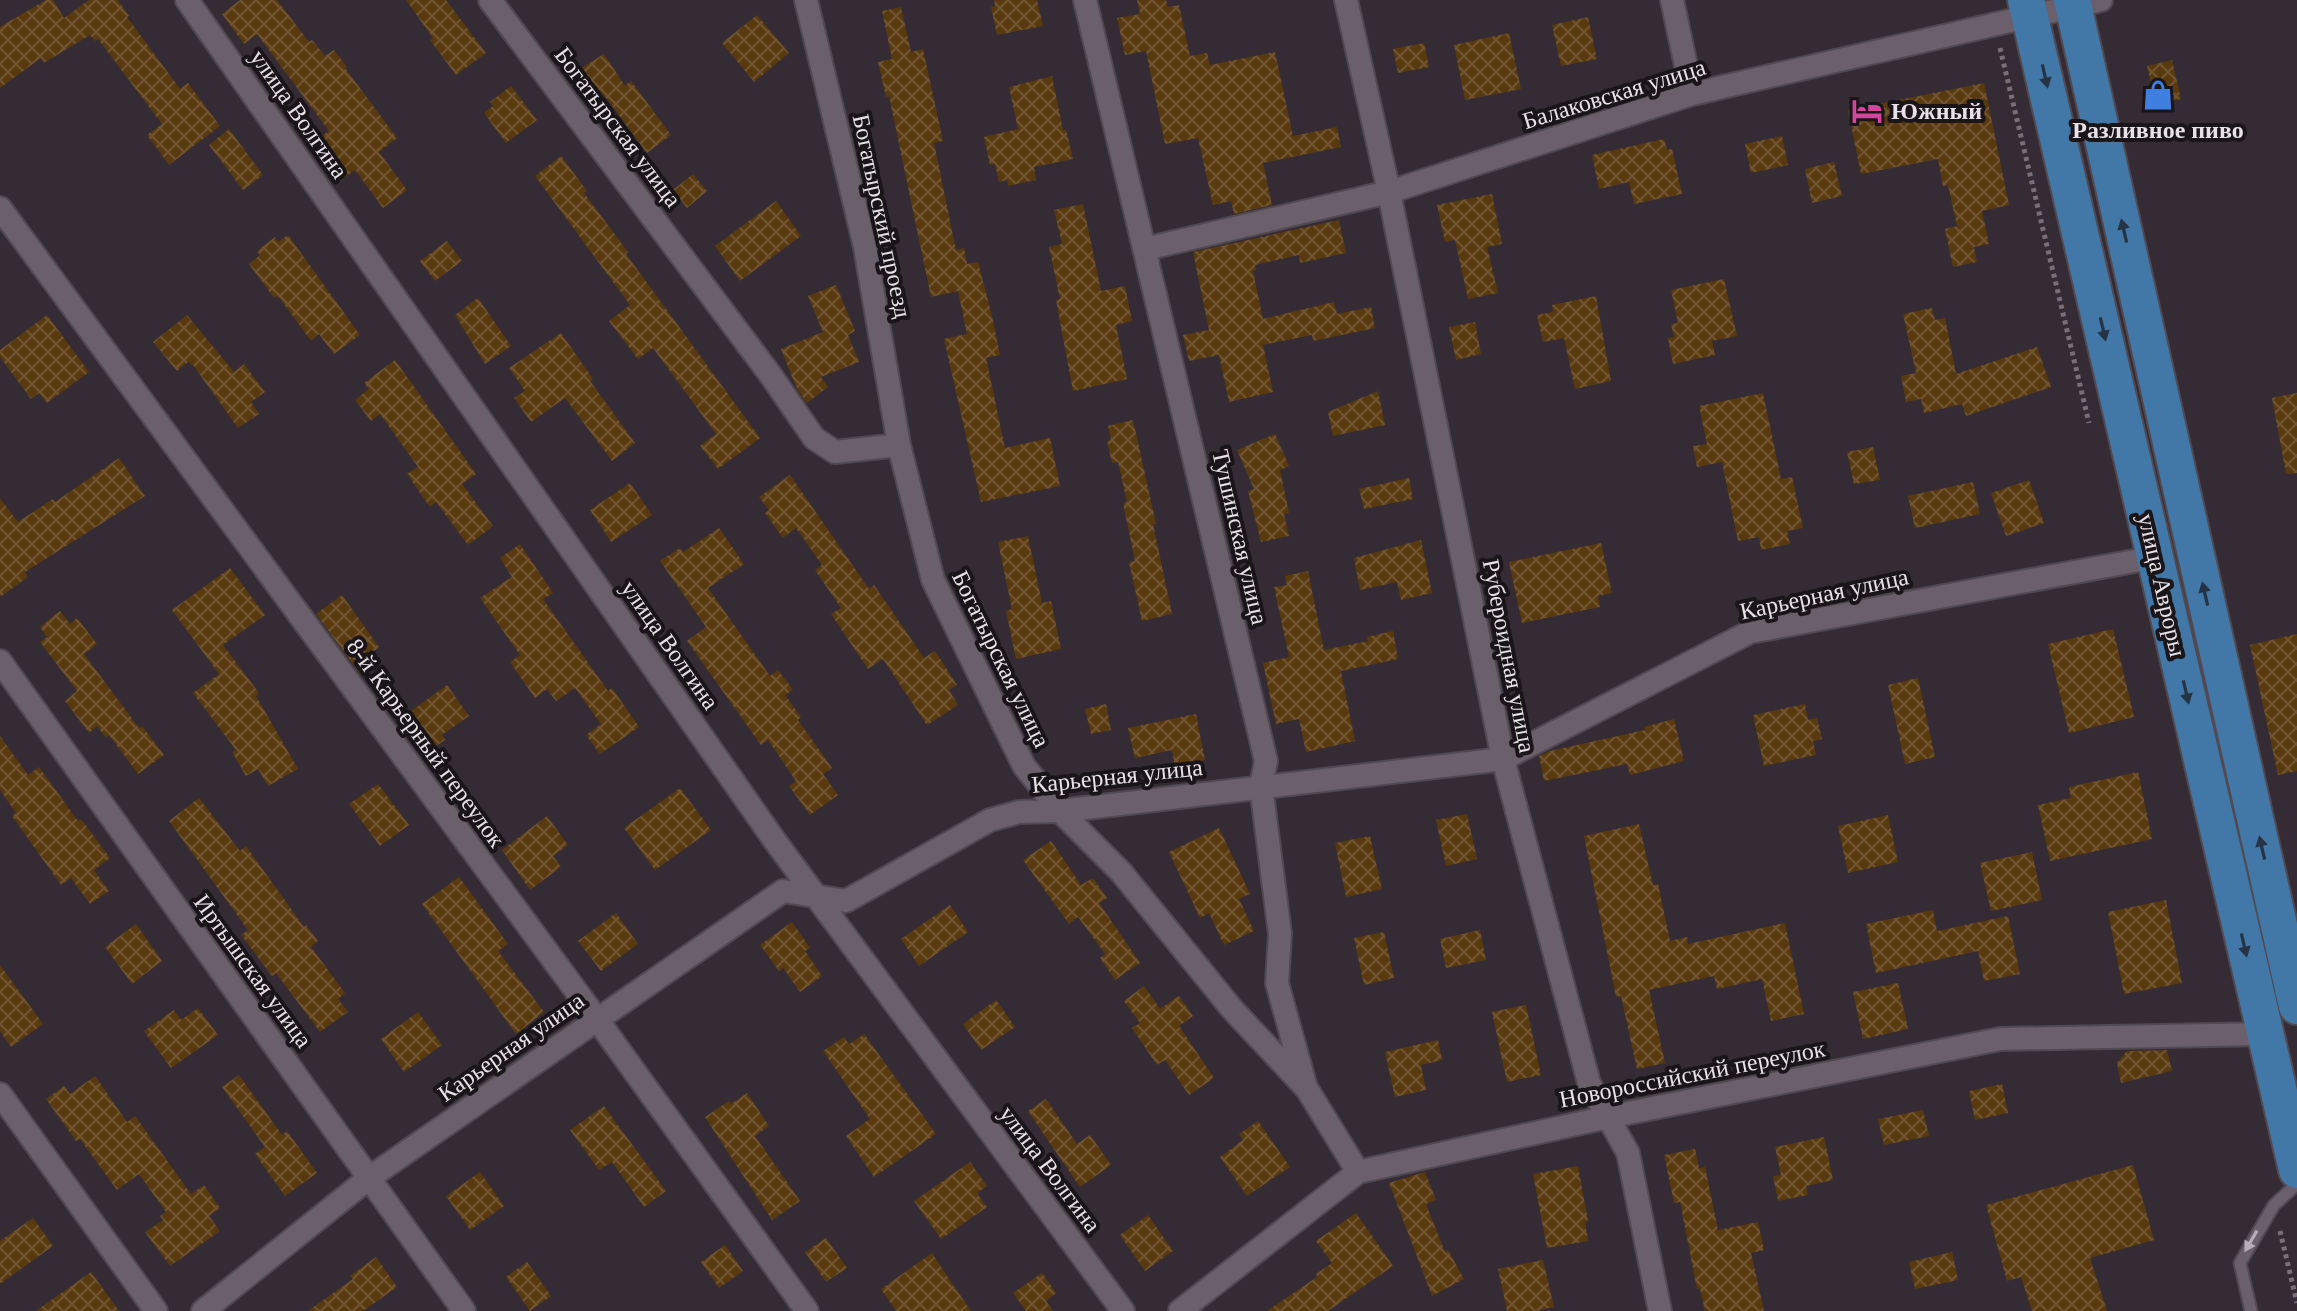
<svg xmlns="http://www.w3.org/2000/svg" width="2297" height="1311" font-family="Georgia,serif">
<defs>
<pattern id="building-cross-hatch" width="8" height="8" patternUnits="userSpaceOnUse" patternTransform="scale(2)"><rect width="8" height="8" fill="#59390e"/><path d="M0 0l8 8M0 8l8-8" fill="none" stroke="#715531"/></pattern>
</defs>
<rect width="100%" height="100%" fill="#342b35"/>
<path fill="url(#building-cross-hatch)" d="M46,0H53L64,18L89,0H118L129,16L127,17L180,89L188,83L220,126L169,165L147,135L162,124L98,39L95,41L90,35L44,63L41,58L0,88V27Z
M240,0H277L309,42L312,40L325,56L334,50L347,67L345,68L397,138L379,152L407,190L383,208L355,170L340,181L312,143L329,131L257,34L244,44L222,14Z
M406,0H446L486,53L456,75L430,40L433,38Z
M994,0H1037L1043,26L997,35L991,7L995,6Z
M1137,0H1166L1168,7L1179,5L1190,56L1207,53L1210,65L1275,52L1293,136L1337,127L1341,147L1263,163L1272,205L1234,214L1231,201L1213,205L1198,138L1165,144L1146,51L1125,55L1117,18L1140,14Z
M901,7L911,52L923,49L943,141L934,143L956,250L964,248L967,264L978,262L992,316L1000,355L986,358L1005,448L1050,438L1060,486L981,502L944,339L967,334L958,291L931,297L889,96L886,97L878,62L892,59L882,11Z
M757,15L789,53L754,82L722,43Z
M1588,17L1597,59L1561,66L1552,25Z
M1509,33L1521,89L1465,100L1454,45Z
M1424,43L1429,67L1398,73L1393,49Z
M604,54L625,86L631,81L671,135L647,153L604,95L599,98L580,69Z
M2172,60L2181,99L2156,104L2147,66Z
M1052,76L1063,130H1066L1073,159L1034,167L1036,180L1008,186L1007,180L999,182L995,164L990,165L984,137L1018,129L1009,87Z
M1984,83L2009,205L1982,211L1989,244L1974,247L1977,262L1953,267L1945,229L1957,226L1948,185L1943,186L1938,159L1861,174L1848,110Z
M511,86L537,120L506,143L484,113L493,106L490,102Z
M229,129L263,175L243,190L209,145Z
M1782,136L1788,165L1751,173L1745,144Z
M1664,139L1667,150L1672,149L1682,194L1634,204L1629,182L1599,189L1592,155Z
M561,156L587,191L584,193L628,252L626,254L760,438L718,469L700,446L716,434L653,348L638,359L609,321L630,305L535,176Z
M1834,162L1842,196L1812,203L1805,169Z
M693,174L707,191L687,208L673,190Z
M1492,194L1502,244L1487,247L1498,293L1468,299L1455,240L1445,242L1437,205Z
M776,201L801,236L740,281L715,246Z
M1083,204L1101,291L1125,286L1132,321L1116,325L1127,379L1073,391L1056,300L1060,299L1049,247L1062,244L1054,210Z
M1339,220L1346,253L1300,263L1299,255L1255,265L1256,270L1253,271L1263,319L1334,302L1337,314L1371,307L1375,328L1313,341L1312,335L1263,345L1273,392L1229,402L1219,355L1189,361L1183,335L1209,330L1193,252Z
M288,235L360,335L334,354L319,334L311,341L278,296L274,298L249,264L260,255L257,251L275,237L278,242Z
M447,241L462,261L435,281L420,261Z
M1724,279L1737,336L1712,341L1715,355L1673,364L1668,338L1674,337L1671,324L1678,323L1671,290Z
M836,285L855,331L848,335L859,362L821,377L828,387L807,403L797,389L781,349L823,332L808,296Z
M1596,296L1611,381L1575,389L1564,338L1543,342L1537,315L1553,312L1552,305Z
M478,298L511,346L485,364L455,315Z
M1932,308L1935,320L1945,318L1956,374L2037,347L2051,387L1966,416L1962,404L1924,413L1921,399L1906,402L1901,376L1916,373L1903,314Z
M47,315L89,372L47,403L39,393L31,399L0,357V350Z
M187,315L234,372L244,364L265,392L251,402L259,414L238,428L193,365L188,362L177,371L153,342Z
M1475,322L1481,354L1456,360L1449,327Z
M561,333L593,379L590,381L635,443L612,461L565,398L531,422L514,398L525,391L509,368Z
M395,360L476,474L462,484L493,526L468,545L436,502L430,507L407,474L418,467L380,414L371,421L355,400L369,389L364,383Z
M1378,391L1385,425L1333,436L1328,412Z
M1763,393L1781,479L1792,477L1803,528L1787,531L1790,544L1761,550L1759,537L1738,541L1722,462L1697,467L1693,446L1707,444L1699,406Z
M2297,393V473L2286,474L2272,398Z
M1133,420L1156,524H1153L1172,614L1142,621L1129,562L1135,561L1123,503L1127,502L1118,462L1112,463L1107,441L1111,440L1108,426Z
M1275,434L1289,466L1280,470L1289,513L1284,514L1289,536L1261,542L1248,491L1254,489L1237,450Z
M1873,447L1880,480L1854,484L1847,452Z
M119,458L145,496L25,572L28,577L0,597V498L18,522L53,499L55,502Z
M790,475L869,589L874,585L924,658L935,651L957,685L949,690L958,705L927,725L883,659L868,669L831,614L841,608L815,570L822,565L796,528L783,538L765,513L769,510L759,497Z
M1409,478L1413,499L1364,509L1359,489Z
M2029,480L2044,523L2006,536L1991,493Z
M1973,482L1980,514L1915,528L1908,496Z
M630,483L652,515L611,542L590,510Z
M719,528L744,564L708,588L770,676L778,670L793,690L785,695L801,717L798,720L832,768L823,774L838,795L810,815L789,786L796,781L768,740L761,745L687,641L706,627L660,561L680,548L683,552Z
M1028,536L1042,603L1051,601L1061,649L1016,659L1006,611L1012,609L998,542Z
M1421,540L1432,593L1401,600L1397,582L1360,590L1354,558Z
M1601,543L1612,593L1598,596L1600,607L1522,623L1509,562Z
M520,544L553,593L543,599L608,691L612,688L639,727L600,754L586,735L601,724L575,688L556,701L547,689L535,698L510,662L520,655L480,598L512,577L500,558Z
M230,568L265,615L223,645L259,693L256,696L298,769L268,786L258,769L246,776L232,752L236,750L193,693L219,674L172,610Z
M1308,571L1324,650L1368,641L1367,637L1393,631L1398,659L1341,671L1355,741L1306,752L1299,719L1276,724L1263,663L1289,657L1274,587L1287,585L1285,576Z
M342,595L379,647L374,651L381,661L361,675L316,614Z
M60,611L70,624L77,618L97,644L84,654L139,728L142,726L164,755L138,774L109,735L106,738L97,726L89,733L65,701L77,691L40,642L47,637L40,627Z
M2113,629L2134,717L2069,733L2048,644Z
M2297,634V771L2278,775L2250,645Z
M1918,678L1935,757L1905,764L1888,685Z
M447,685L469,716L442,735L445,740L425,754L400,719Z
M1106,704L1111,730L1091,734L1085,709Z
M1805,704L1808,720L1817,718L1822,739L1813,741L1816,755L1764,766L1753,715Z
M1196,714L1205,760L1175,767L1172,750L1135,758L1128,728Z
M1674,719L1684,761L1630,775L1627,764L1544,781L1539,756L1550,751L1645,730L1644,727Z
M0,736L28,775L39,767L78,821L81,819L110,858L94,870L109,891L90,904L71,878L61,885L12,816L16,813L0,790Z
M2138,772L2152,839L2050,861L2038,805L2071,798L2069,787Z
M378,784L409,825L380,846L349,804Z
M680,788L711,830L655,870L624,828Z
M199,798L240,851L246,846L304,927L306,925L318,941L311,947L345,993L338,999L348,1012L320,1032L276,973L272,976L241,935L248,930L169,821Z
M1467,814L1477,859L1446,866L1436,820Z
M1888,815L1898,862L1848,873L1838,826Z
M547,816L568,845L553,856L561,867L530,890L502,850Z
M1639,824L1653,885L1658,884L1670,941L1687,937L1688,944L1785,923L1804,1014L1771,1021L1762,979L1717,989L1714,976L1649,990L1665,1063L1637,1069L1621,996L1616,997L1584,836Z
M1219,828L1250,894L1239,899L1254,931L1224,945L1209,913L1200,918L1169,852Z
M1370,836L1382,889L1346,897L1335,843Z
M1051,841L1081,885L1093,878L1107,898L1099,903L1140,963L1115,980L1100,958L1105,954L1078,917L1069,924L1023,860Z
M2032,852L2042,900L1991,911L1980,863Z
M459,877L508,944L498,951L544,1012L516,1034L422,904Z
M2166,900L2182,983L2124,994L2108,912Z
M950,905L968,932L919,966L901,939Z
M1933,910L1937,931L2008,916L2020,974L1984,981L1978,951L1876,973L1866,924Z
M616,913L638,944L601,971L578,941Z
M792,922L810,948L805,951L822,976L800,992L783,968L779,971L760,945Z
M136,924L162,961L132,984L105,947Z
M1480,930L1486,960L1446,968L1440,939Z
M1384,932L1394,978L1364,985L1354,938Z
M0,965L43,1024L11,1047L0,1031Z
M1898,983L1908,1029L1863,1039L1853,992Z
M1144,986L1160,1009L1179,996L1193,1016L1179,1026L1214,1078L1189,1095L1165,1060L1157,1065L1132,1028L1140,1023L1124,1001Z
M996,1000L1015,1027L981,1050L963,1024Z
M1526,1005L1541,1075L1507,1082L1492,1012Z
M198,1008L218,1035L171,1068L144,1031L174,1010L181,1020Z
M418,1012L442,1045L404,1072L381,1039Z
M864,1034L936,1134L874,1177L846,1136L870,1119L823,1051L844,1037L849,1044Z
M1438,1040L1442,1060L1421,1065L1426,1090L1395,1097L1385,1052Z
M2167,1050L2172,1071L2121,1083L2117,1063L2127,1051Z
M239,1075L282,1135L287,1131L317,1173L285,1196L255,1154L265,1147L222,1087Z
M95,1076L127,1122L135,1116L191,1194L204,1185L220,1208L209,1216L220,1231L170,1266L145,1232L163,1220L160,1216L166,1212L139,1174L117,1190L80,1139L76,1141L46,1099L64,1086L70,1094Z
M2002,1084L2008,1113L1975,1120L1969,1091Z
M747,1093L769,1126L755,1136L800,1201L772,1220L705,1117L729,1101L731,1104Z
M1046,1099L1077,1144L1090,1135L1111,1165L1080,1187L1028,1111Z
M604,1106L666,1191L644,1207L612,1162L599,1170L570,1130Z
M1923,1110L1929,1136L1884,1145L1878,1119Z
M1258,1121L1290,1167L1247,1196L1220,1157L1243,1140L1239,1134Z
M1824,1137L1833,1180L1806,1186L1808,1195L1778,1201L1773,1176L1781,1175L1775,1147Z
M1695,1149L1699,1168L1705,1167L1718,1230L1758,1222L1764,1250L1751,1253L1764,1311H1705L1700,1289H1697L1680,1202L1674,1203L1664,1155Z
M970,1162L987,1186L977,1193L987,1207L941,1239L914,1201Z
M2133,1165L2154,1240L2090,1258L2107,1311H2032L2021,1277L2007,1281L1986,1205Z
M1578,1166L1588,1221L1585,1222L1588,1241L1547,1248L1533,1174Z
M480,1172L504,1206L470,1230L446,1196Z
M1425,1172L1436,1200L1426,1204L1445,1252L1448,1250L1464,1279L1432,1296L1389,1183Z
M1356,1213L1393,1266L1328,1311H1267L1317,1277L1316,1274L1332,1263L1316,1241Z
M1148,1215L1173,1251L1145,1271L1120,1235Z
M33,1218L53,1246L0,1284V1241Z
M826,1238L847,1268L826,1282L805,1252Z
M725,1245L743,1271L719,1288L701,1262Z
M1952,1252L1958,1280L1915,1289L1909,1262Z
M932,1253L945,1273L971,1311H896L881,1289Z
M376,1257L397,1287L363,1311H308L353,1279L350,1276Z
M1543,1260L1554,1307L1536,1311H1507L1498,1269Z
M527,1262L551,1296L530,1311L506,1277Z
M91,1272L119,1311H36Z
M1042,1273L1056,1293L1046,1301L1053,1311H1026L1013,1293Z"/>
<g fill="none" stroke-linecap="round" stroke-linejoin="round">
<g stroke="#504951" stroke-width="15">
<path id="service" d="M2251,1311L2240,1263L2274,1205L2297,1184"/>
</g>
<g stroke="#504951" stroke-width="26">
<path id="minor" d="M187,0L775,841L1123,1311
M490,0L772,377L814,438L835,452L899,445
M806,0L865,247L899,445L933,580L1024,766L1060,811L1121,872L1232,1009L1307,1089L1358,1172
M1085,0L1266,761L1261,786L1280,934L1277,983L1305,1084
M1346,0L1389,192L1503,759L1589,1083L1628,1153L1660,1311
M1672,0L1692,94
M0,208L596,1018L807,1311
M1145,249L1389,192L1692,94L2101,0
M0,661L464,1311
M0,1094L156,1311
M203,1311L369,1178L783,891L846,901L990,820L1019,812L1060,811L1503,759L1750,632L2156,557
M1180,1311L1358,1172L1608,1117L2000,1039L2264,1034"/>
</g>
<g stroke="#504951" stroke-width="40">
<path id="primary" d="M2026,0L2297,1170
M2072,0L2297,1006"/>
</g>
<path stroke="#787079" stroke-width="5" stroke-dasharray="4 4" stroke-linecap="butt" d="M2000,48L2089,423
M2280,1231L2297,1303"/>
<use href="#service" stroke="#6a5f6b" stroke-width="11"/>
<use href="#minor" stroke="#6a5f6b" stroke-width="22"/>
<use href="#primary" stroke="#4278a8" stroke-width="36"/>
</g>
<defs><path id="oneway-solid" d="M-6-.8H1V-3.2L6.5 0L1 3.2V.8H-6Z" transform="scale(2)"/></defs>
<g fill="#253344">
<use href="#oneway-solid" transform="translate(2045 76) rotate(77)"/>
<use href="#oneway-solid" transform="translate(2124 231) rotate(-103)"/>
<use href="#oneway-solid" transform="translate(2103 329) rotate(77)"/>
<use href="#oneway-solid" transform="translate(2205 594) rotate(-103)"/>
<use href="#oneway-solid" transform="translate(2186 692) rotate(77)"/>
<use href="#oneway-solid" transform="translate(2262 848) rotate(-103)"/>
<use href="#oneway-solid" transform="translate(2244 945) rotate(77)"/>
</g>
<use fill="#b6aeb6" href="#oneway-solid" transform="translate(2251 1241) rotate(120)"/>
<defs>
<g id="shop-bare" transform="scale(2.4)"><path d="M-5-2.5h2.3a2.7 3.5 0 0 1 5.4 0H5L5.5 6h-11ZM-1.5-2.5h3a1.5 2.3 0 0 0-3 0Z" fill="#3f7fe0" stroke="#191519" stroke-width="2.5" paint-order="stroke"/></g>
<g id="hotel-bare" transform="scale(2.4)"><path d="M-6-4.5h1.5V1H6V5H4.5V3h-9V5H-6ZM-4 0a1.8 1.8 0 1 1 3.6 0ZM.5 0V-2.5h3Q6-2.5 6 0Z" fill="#d1479c" stroke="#191519" stroke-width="2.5" paint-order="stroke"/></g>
</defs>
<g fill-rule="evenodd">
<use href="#shop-bare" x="2158" y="95"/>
<use href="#hotel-bare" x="1867" y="111"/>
</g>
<g text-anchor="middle" stroke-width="8" stroke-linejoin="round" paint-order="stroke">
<g font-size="24" fill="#e8e2e8" stroke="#191519">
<text transform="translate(1614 94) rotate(-17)" y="8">Балаковская улица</text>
<text transform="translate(299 114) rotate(55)" y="8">улица Волгина</text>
<text transform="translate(618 127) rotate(53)" y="8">Богатырская улица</text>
<text transform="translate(882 216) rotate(78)" y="8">Богатырский проезд</text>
<text transform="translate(1240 537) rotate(77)" y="8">Тушинская улица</text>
<text transform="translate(2162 585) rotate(77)" y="8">улица Авроры</text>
<text transform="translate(1824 594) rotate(-12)" y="8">Карьерная улица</text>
<text transform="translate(670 645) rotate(55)" y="8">улица Волгина</text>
<text transform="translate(1509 656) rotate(79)" y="8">Рубероидная улица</text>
<text transform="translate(1001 659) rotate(64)" y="8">Богатырская улица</text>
<text transform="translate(426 743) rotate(54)" y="8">8-й Карьерный переулок</text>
<text transform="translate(1117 776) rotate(-6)" y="8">Карьерная улица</text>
<text transform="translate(253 971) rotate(54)" y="8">Иртышская улица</text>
<text transform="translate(511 1047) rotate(-35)" y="8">Карьерная улица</text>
<text transform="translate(1692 1074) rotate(-11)" y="8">Новороссийский переулок</text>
<text transform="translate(1050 1169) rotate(53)" y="8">улица Волгина</text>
</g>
<g font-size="24" font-weight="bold" fill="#e8e2e8" stroke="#191519" text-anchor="start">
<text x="1891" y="119">Южный</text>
<text x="2158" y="138" text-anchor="middle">Разливное пиво</text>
</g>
</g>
</svg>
